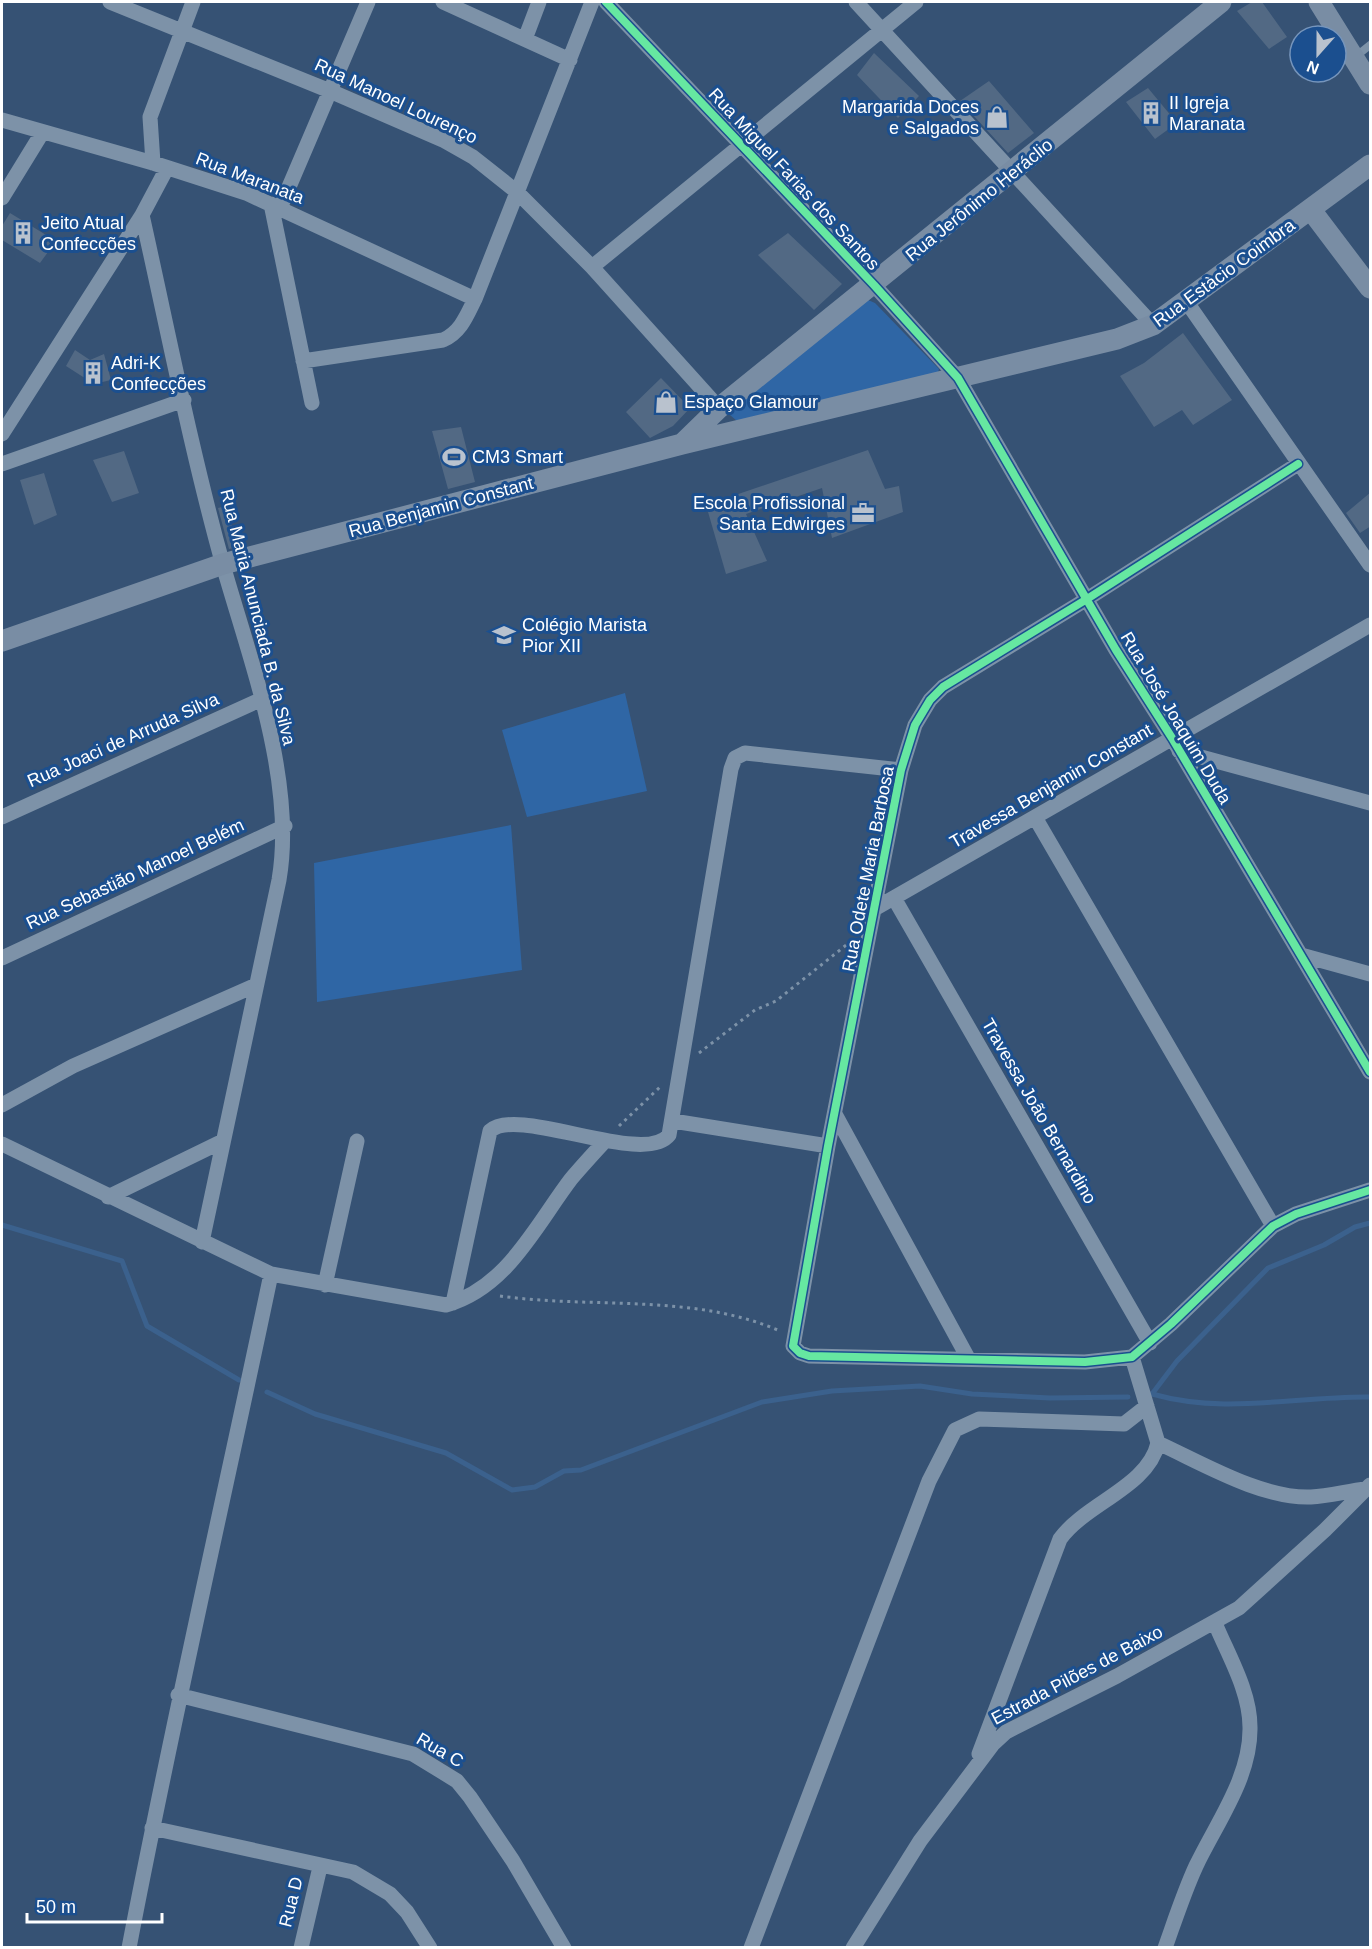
<svg xmlns="http://www.w3.org/2000/svg" width="1372" height="1949" font-family="Helvetica,sans-serif">
<rect width="100%" height="100%" fill="#365274"/>
<path fill="#2f66a5" d="M868,300L875,303L939,369L937,376L737,421L730,415L732,409Z
M625,693L647,791L527,817L502,730Z
M511,825L522,970L317,1002L314,863Z"/>
<g fill="none" stroke-linecap="round" stroke-linejoin="round">
<path stroke="#3b618d" stroke-width="5" d="M2,1225L122,1261L147,1326L239,1380
M267,1392L315,1414L446,1453L512,1490L535,1487L564,1471L581,1470L762,1402L832,1391L920,1386L972,1394L1050,1398L1128,1397
M1147,1394H1152L1177,1361L1268,1268L1324,1245L1355,1227L1370,1223
M1152,1394C1226,1415 1295,1396 1370,1397"/>
</g>
<path fill="#526984" d="M1252,2H1262L1287,37L1269,49L1237,11Z
M874,53L919,96L898,118L857,75Z
M989,81L1034,133L1008,153L960,101Z
M1148,88L1177,123L1155,139L1126,102Z
M10,213L56,241L40,263L2,240V226Z
M788,233L842,284L814,310L758,255Z
M1183,333L1232,400L1193,425L1182,410L1154,427L1120,376L1144,363Z
M75,350L90,360L104,354L111,380L94,384L66,366Z
M661,378L690,408L673,426L650,438L626,412Z
M461,427L475,482L448,489L432,431Z
M868,450L885,489L899,486L903,512L832,538L822,488L746,514L767,561L726,574L706,505Z
M124,451L139,493L112,502L93,460Z
M44,473L57,515L34,525L20,480Z
M1371,492V526L1360,533L1346,513Z
M226,506L238,547L229,549L218,508Z"/>
<g fill="none" stroke-linecap="round" stroke-linejoin="round">
<path stroke="#7d92a8" stroke-width="3" stroke-dasharray="3 4.5" stroke-linecap="butt" d="M699,1053L755,1010L776,1001L850,942
M619,1126L660,1087
M500,1296C592,1309 693,1293 780,1331"/>
<path stroke="#7d92a8" stroke-width="8" d="M1355,57L1370,45"/>
<path stroke="#7d92a8" stroke-width="15" d="M110,2L330,91L443,140L473,157L517,192L592,267L719,408
M443,2L570,60
M606,2L874,285L958,378L1116,650L1172,738L1370,1072
M856,2L1153,325
M525,39L539,2
M2,120L153,163L246,193L475,299
M153,163L150,117L193,2
M2,198L42,133
M271,204L312,403
M280,208L368,2
M142,215C168,331 191,450 223,565C250,660 296,781 279,880L202,1242
M592,267L916,2
M1186,301L1370,565
M303,361L443,340C461,332 467,315 475,299L592,2
M2,434L142,215L167,168
M2,464L184,400
M1298,464L1087,599L943,687L930,700L915,725L901,770L828,1146L793,1346L800,1353L809,1356L1085,1362L1132,1357L1171,1324L1273,1226L1296,1214L1370,1190
M1179,751L1370,803
M2,817L262,699
M1036,819L1273,1226
M894,898L1150,1343
M876,908L1370,625
M1301,955L1370,974
M2,958L285,826
M2,1105L73,1066L256,985
M835,1114L968,1358
M673,1121L828,1146
M2,1144L271,1274L446,1305C507,1288 536,1225 571,1179C582,1166 594,1153 605,1141
M108,1197L223,1141
M325,1285L357,1141
M453,1303L490,1131C517,1105 644,1167 669,1135L731,769L735,758L745,753L901,770
M1158,1443C1202,1463 1262,1499 1311,1497C1329,1496 1348,1491 1366,1489
M178,1695L413,1754L457,1781L470,1797L513,1861L564,1948
M979,1754L1060,1539C1086,1503 1148,1487 1158,1443L1132,1357
M152,1828L353,1872L390,1894L407,1912L430,1948
M129,1948C172,1722 224,1499 271,1274
M301,1948L320,1867
M751,1948L929,1481L955,1430L979,1419L1124,1424L1147,1406
M853,1948L920,1841L993,1744L1006,1732L1117,1676L1239,1608L1325,1530L1370,1485
M1165,1948C1175,1920 1184,1892 1196,1866C1217,1822 1251,1777 1250,1727C1250,1691 1228,1655 1215,1623"/>
<path stroke="#798da4" stroke-width="21" d="M1319,2L1370,84
M1311,210L1370,288
M682,444L719,408L1221,2
M2,641L223,564L682,444L1117,339L1153,325L1370,165"/>
<g stroke="#1b4f8f" stroke-width="11">
<path id="cycleway" d="M606,2L874,285L958,378L1116,650L1172,738L1370,1072
M1298,464L1087,599L943,687L930,700L915,725L901,770L828,1146L793,1346L800,1353L809,1356L1085,1362L1132,1357L1171,1324L1273,1226L1296,1214L1370,1190"/>
</g>
<use href="#cycleway" stroke="#66e7a1" stroke-width="8"/>
</g>
<defs>
<g id="building-bare" transform="scale(1.8)"><path d="M-4-6H4V6H1V3H-1V6H-4ZM-2.5-4.3h1.7v1.8h-1.7ZM.8-4.3h1.7v1.8H.8ZM-2.5-1h1.7V.8h-1.7ZM.8-1h1.7V.8H.8Z" fill="#b9c2ce" stroke="#1b4f8f" stroke-width="2.5" paint-order="stroke"/></g>
<g id="shop-bare" transform="scale(1.8)"><path d="M-5-2.5h2.3a2.7 3.5 0 0 1 5.4 0H5L5.5 6h-11ZM-1.5-2.5h3a1.5 2.3 0 0 0-3 0Z" fill="#b9c2ce" stroke="#1b4f8f" stroke-width="2.5" paint-order="stroke"/></g>
<g id="stadium-bare" transform="scale(1.8)"><path d="M0-5a6.5 5 0 1 0 0 10a6.5 5 0 1 0 0-10ZM-3.5-1.8h7v3.6h-7Z" fill="#b9c2ce" stroke="#1b4f8f" stroke-width="2.5" paint-order="stroke"/></g>
<g id="office-bare" transform="scale(1.8)"><path d="M-6-3h4V-5.5h4V-3h4V5H-6ZM-1-4.5V-3h2v-1.5ZM-6 0V1H6V0Z" fill="#b9c2ce" stroke="#1b4f8f" stroke-width="2.5" paint-order="stroke"/></g>
<g id="school-bare" transform="scale(1.8)"><path d="M0-5L7-2L0 1L-7-2ZM-4 1L0 2.5L4 1V4Q0 6-4 4Z" fill="#b9c2ce" stroke="#1b4f8f" stroke-width="2.5" paint-order="stroke"/></g>
</defs>
<g fill-rule="evenodd">
<use href="#building-bare" x="1151" y="113"/>
<use href="#shop-bare" x="997" y="117"/>
<use href="#building-bare" x="23" y="233"/>
<use href="#building-bare" x="93" y="373"/>
<use href="#shop-bare" x="666" y="402"/>
<use href="#stadium-bare" x="454" y="457"/>
<use href="#office-bare" x="863" y="513"/>
<use href="#school-bare" x="504" y="635"/>
</g>
<g text-anchor="middle" stroke-width="6" stroke-linejoin="round" paint-order="stroke">
<g font-size="18" fill="#fff" stroke="#1b4f8f">
<text transform="translate(396 101) rotate(25)" y="6">Rua Manoel Lourenço</text>
<text transform="translate(250 178) rotate(21)" y="6">Rua Maranata</text>
<text transform="translate(794 179) rotate(47)" y="6">Rua Miguel Farias dos Santos</text>
<text transform="translate(979 200) rotate(-39)" y="6">Rua Jerônimo Heráclio</text>
<text transform="translate(1224 273) rotate(-36)" y="6">Rua Estàcio Coimbra</text>
<text transform="translate(441 507) rotate(-15)" y="6">Rua Benjamin Constant</text>
<text transform="translate(258 617) rotate(76)" y="6">Rua Maria Anunciada B. da Silva</text>
<text transform="translate(1176 718) rotate(59)" y="6">Rua José Joaquim Duda</text>
<text transform="translate(123 740) rotate(-24)" y="6">Rua Joaci de Arruda Silva</text>
<text transform="translate(1051 786) rotate(-30)" y="6">Travessa Benjamin Constant</text>
<text transform="translate(868 869) rotate(-79)" y="6">Rua Odete Maria Barbosa</text>
<text transform="translate(135 874) rotate(-25)" y="6">Rua Sebastião Manoel Belém</text>
<text transform="translate(1039 1111) rotate(60)" y="6">Travessa João Bernardino</text>
<text transform="translate(1077 1675) rotate(-28)" y="6">Estrada Pilões de Baixo</text>
<text transform="translate(440 1750) rotate(30)" y="6">Rua C</text>
<text transform="translate(291 1902) rotate(-76)" y="6">Rua D</text>
</g>
<g font-size="18" fill="#fff" stroke="#1b4f8f" text-anchor="start">
<text x="1169" y="109">II Igreja<tspan x="1169" dy="21">Maranata</tspan></text>
<text x="979" y="113" text-anchor="end">Margarida Doces<tspan x="979" dy="21">e Salgados</tspan></text>
<text x="41" y="229">Jeito Atual<tspan x="41" dy="21">Confecções</tspan></text>
<text x="111" y="369">Adri-K<tspan x="111" dy="21">Confecções</tspan></text>
<text x="684" y="408">Espaço Glamour</text>
<text x="472" y="463">CM3 Smart</text>
<text x="845" y="509" text-anchor="end">Escola Profissional<tspan x="845" dy="21">Santa Edwirges</tspan></text>
<text x="522" y="631">Colégio Marista<tspan x="522" dy="21">Pior XII</tspan></text>
</g>
</g>
<rect width="1372" height="1949" fill="none" stroke="#ffffff" stroke-width="6"/>
<g transform="translate(1318 54) rotate(201)"><circle r="28" fill="#1b4f8f" stroke="#7695bc" stroke-width="1.5"/>
<path d="M0-4.5L10 22L0 15L-10 22Z" fill="#b9c2ce"/>
<text y="-9" font-size="16" font-weight="bold" text-anchor="middle" fill="#ffffff">N</text>
</g>
<path d="M27 1913v9h135v-9" fill="none" stroke="#ffffff" stroke-width="3"/>
<text x="36" y="1913" font-size="18" fill="#ffffff" stroke="#1b4f8f" stroke-width="4.5" paint-order="stroke">50 m</text>
</svg>
